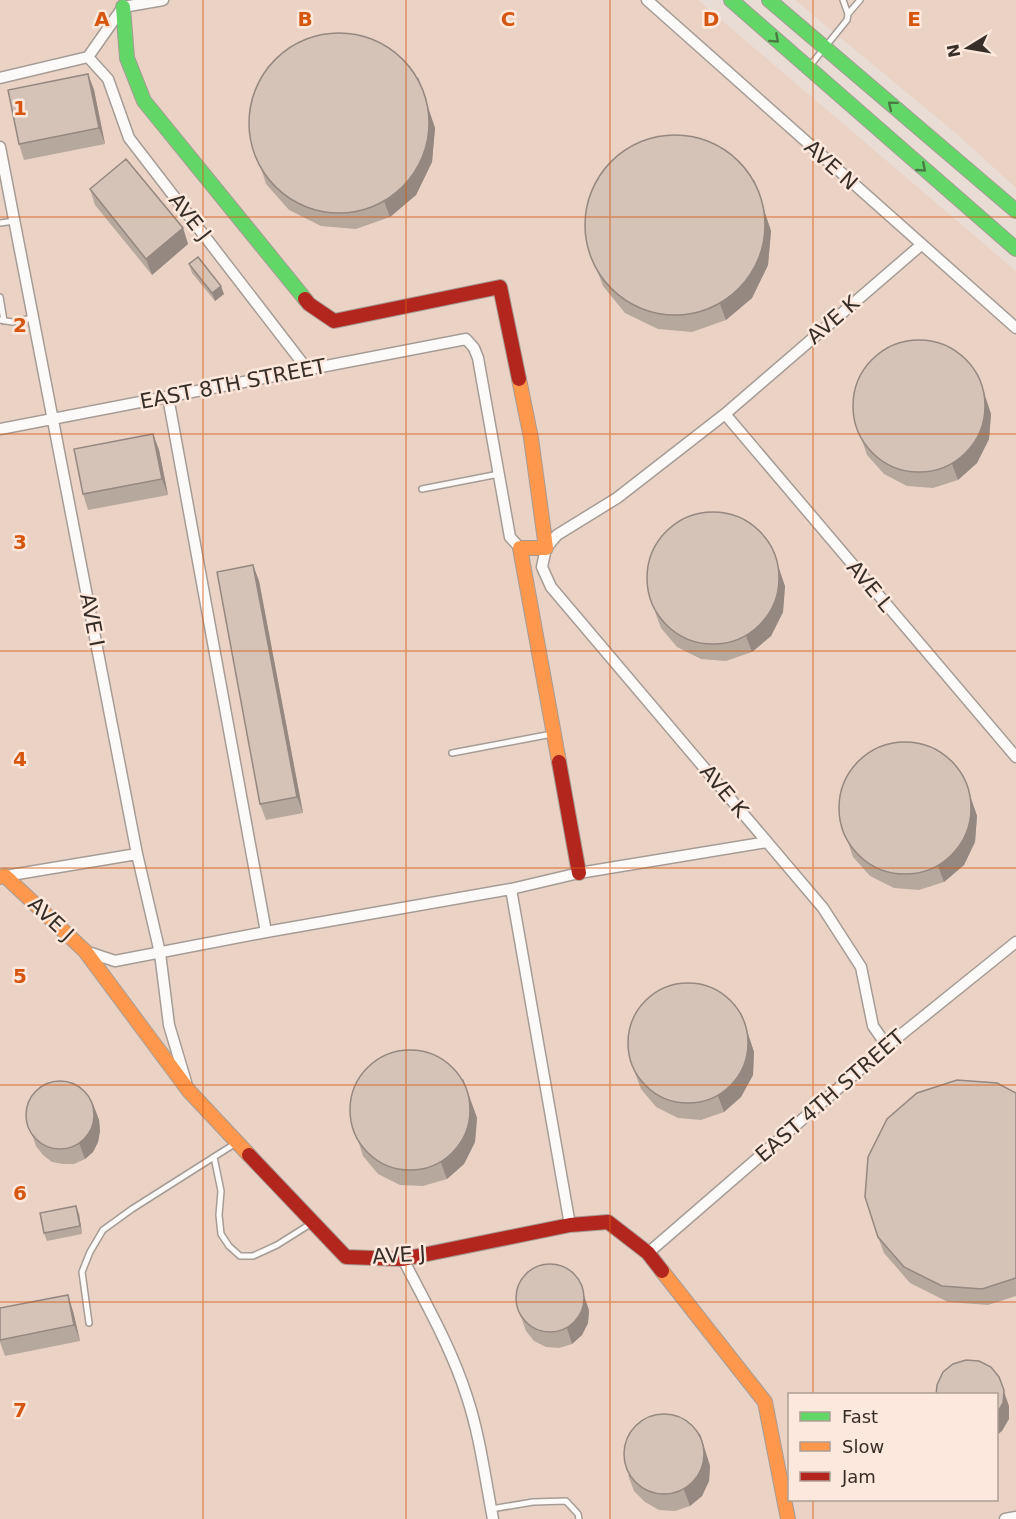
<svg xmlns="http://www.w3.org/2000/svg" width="1016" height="1519" font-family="'DejaVu Sans',sans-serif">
<rect width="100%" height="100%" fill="#e9dcd4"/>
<path fill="#ead3c5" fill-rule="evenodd" d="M0,0H698L1016,271V1519H0ZM790,1394H996V1500H790Z
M795,0H1016V188L959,136Z"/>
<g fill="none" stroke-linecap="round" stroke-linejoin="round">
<g stroke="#a69c96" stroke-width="8">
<path id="lane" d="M848,14L860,0
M809,67L847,20L848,14L843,0
M0,223L14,221
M0,297L4,321
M0,320L12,322L33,318
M422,489L499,474
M452,753L552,734
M214,1157L221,1191L219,1215L221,1234L229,1246L240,1256H253L277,1245L312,1223
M89,1323L82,1272L90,1252L103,1230L132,1209L236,1143
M491,1509L533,1502L566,1501L578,1514L579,1519"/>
</g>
<g stroke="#a69c96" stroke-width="13">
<path id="street" d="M647,0L1016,328
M88,57L108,79L129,138L307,369
M0,78L88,57L123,7L163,0
M0,147L137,854L160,953L169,1025L186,1082
M168,397L266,932
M725,414L1016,757
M0,429L466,339L474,348L478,358L510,537L520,548
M5,876L137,854
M511,889L570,1225
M85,951L115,961L266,932L511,889L579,873L767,842
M887,1046L873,1026L861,967L823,908L551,587L542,567L546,548L557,535L617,498L725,414L921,245
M648,1253L887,1046L1016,942
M403,1259C426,1304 452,1349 467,1397C480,1436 485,1478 493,1519
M1005,1519L1016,1517"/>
</g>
<g stroke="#a69c96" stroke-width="16">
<path id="fast" d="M731,0L1016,249
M769,0L1016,211
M123,7L127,58L144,101L305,299"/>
</g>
<g stroke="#a69c96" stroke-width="16">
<path id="slow" d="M519,379L531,438L546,548H520L559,762
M0,877L5,876L85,951L189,1091L249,1155
M662,1271L765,1402L788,1519"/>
</g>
<g stroke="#a69c96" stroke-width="16">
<path id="jam" d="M305,299L309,304L334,321L500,287L519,379
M559,762L579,873
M249,1155L346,1257L403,1259L570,1225L608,1222L648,1253L662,1271"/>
</g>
<use href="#lane" stroke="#fcfaf9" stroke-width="5"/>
<use href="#street" stroke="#fcfaf9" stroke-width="10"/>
<use href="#fast" stroke="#63d668" stroke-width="14"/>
<use href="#slow" stroke="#ff974d" stroke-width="14"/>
<use href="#jam" stroke="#b3261e" stroke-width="14"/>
</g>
<path fill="#b7a89e" d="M88,74L94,90L105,144L24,160L19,144Z
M423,93L435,128L432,162L416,195L390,217L356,229L321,226L289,210L266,184L261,168Z
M754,180L771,231L768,265L752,298L726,320L692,332L658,329L625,313L603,286L597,270Z
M90,189L183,228L188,244L152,275L95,205Z
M189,264L224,294L215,301L192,273Z
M983,389L991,414L989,439L977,463L958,480L933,488L907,486L884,474L867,455L853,414Z
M153,434L159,450L168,495L88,510L83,494Z
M253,565L259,581L303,813L266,820L260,804Z
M785,586L783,612L771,636L752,652L726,661L701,659L677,647L661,628L655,612Z
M963,775L977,816L975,842L964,865L944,882L919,890L894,888L870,876L853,857L839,816Z
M741,1013L754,1052L753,1075L741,1097L724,1112L701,1120L678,1118L656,1107L641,1089L635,1073Z
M463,1079L477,1118L475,1142L464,1164L447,1179L423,1186L400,1185L378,1174L363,1156L358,1140Z
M1016,1093V1296L988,1305L948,1302L910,1283L884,1253L878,1237Z
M93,1104L99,1120L100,1131L98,1142L93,1152L85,1159L74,1164H63L52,1162L43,1155L36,1146L27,1120Z
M79,1214L82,1234L47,1241L44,1233Z
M516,1302L589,1310L588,1323L582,1335L572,1344L559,1348L546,1347L534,1341L526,1331Z
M0,1308L73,1311L80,1341L5,1356L0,1342Z
M700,1434L710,1466L709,1481L702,1496L690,1506L675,1511L659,1510L645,1502L634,1491L628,1475Z"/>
<path fill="#958881" d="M88,74L94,90L105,144L99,128Z
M418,77L435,128L432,162L416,195L390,217L384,201Z
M754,180L771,231L768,265L752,298L726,320L720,304Z
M183,228L188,244L152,275L146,259Z
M221,286L224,294L215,301L212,293Z
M977,373L991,414L989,439L977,463L958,480L952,464Z
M153,434L159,450L168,495L162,479Z
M771,545L785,586L783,612L771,636L752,652L746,636Z
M253,565L259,581L303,813L297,797Z
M963,775L977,816L975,842L964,865L944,882L938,866Z
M741,1013L754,1052L753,1075L741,1097L724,1112L718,1096Z
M463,1079L477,1118L475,1142L464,1164L447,1179L441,1163Z
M93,1104L99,1120L100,1131L98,1142L93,1152L85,1159L79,1143Z
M76,1206L79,1214L82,1234L80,1226Z
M579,1281L589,1310L588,1323L582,1335L572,1344L567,1328Z
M68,1295L73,1311L80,1341L74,1325Z
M999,1377L1009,1406V1419L1002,1431L996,1436V1415Z
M700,1434L710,1466L709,1481L702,1496L690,1506L684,1490Z"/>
<path fill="#d5c3b8" stroke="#958881" stroke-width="1.5" d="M249 123a90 90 0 1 1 180 0a90 90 0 1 1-180 0Z
M88,74L99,128L19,144L8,90Z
M585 225a90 90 0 1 1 180 0a90 90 0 1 1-180 0Z
M126,159L183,228L146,259L90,189Z
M198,257L221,286L212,293L189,264Z
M853 406a66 66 0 1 1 132 0a66 66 0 1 1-132 0Z
M153,434L162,479L83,494L74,449Z
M647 578a66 66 0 1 1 132 0a66 66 0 1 1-132 0Z
M253,565L297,797L260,804L217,572Z
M839 808a66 66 0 1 1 132 0a66 66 0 1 1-132 0Z
M628 1043a60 60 0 1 1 120 0a60 60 0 1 1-120 0Z
M350 1110a60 60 0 1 1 120 0a60 60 0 1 1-120 0Z
M957,1080L997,1083L1016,1093V1278L982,1289L942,1286L904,1267L878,1237L865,1197L868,1157L887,1119L917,1093Z
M26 1115a34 34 0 1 1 68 0a34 34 0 1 1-68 0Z
M76,1206L80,1226L44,1233L40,1213Z
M516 1298a34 34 0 1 1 68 0a34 34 0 1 1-68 0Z
M68,1295L74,1325L0,1340V1308Z
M966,1360L979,1361L991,1367L999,1377L1004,1390L1003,1403L996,1415V1395H936L937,1385L943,1372L953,1364Z
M624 1454a40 40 0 1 1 80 0a40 40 0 1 1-80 0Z"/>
<defs><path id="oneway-chevron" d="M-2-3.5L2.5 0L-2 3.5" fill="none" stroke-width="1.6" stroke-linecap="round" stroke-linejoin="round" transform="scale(1.5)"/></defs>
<g stroke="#4b7a45">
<use href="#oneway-chevron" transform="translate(775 39) rotate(42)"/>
<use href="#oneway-chevron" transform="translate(892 105) rotate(-140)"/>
<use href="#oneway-chevron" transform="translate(922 168) rotate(41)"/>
</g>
<path fill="none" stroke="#d6550f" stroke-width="1.5" stroke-opacity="0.55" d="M203,0V1519M406,0V1519M610,0V1519M813,0V1394M0,217H1016M0,434H1016M0,651H1016M0,868H1016M0,1085H1016M0,1302H1016M813,1500V1519"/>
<g text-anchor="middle" stroke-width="5" stroke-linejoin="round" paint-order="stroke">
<g font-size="21" fill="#372e28" stroke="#fce8dc">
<text transform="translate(831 165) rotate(42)" y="7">AVE N</text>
<text transform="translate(190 217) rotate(52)" y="7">AVE J</text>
<text transform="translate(833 320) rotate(-41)" y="7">AVE K</text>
<text transform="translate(233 384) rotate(-11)" y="7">EAST 8TH STREET</text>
<text transform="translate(870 586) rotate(50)" y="7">AVE L</text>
<text transform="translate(92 620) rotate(79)" y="7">AVE I</text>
<text transform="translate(724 791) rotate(50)" y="7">AVE K</text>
<text transform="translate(51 919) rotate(43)" y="7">AVE J</text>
<text transform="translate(830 1096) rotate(-41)" y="7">EAST 4TH STREET</text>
<text transform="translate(399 1255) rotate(-4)" y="7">AVE J</text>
</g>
</g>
<g font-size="20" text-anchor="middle" font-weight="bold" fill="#d6550f" stroke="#fce8dc" stroke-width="5" stroke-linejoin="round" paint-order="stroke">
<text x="102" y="26">A</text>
<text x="305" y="26">B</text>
<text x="508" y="26">C</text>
<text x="711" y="26">D</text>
<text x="914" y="26">E</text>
<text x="20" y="115">1</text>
<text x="20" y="332">2</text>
<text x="20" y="549">3</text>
<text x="20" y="766">4</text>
<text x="20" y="983">5</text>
<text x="20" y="1200">6</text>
<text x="20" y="1417">7</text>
</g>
<rect x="788" y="1393" width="210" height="108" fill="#fce8dc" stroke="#ad9e94" stroke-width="1.5"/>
<rect x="800" y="1412" width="30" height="9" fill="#63d668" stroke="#ad9e94" stroke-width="1.5"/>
<text x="842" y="1423" font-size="18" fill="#372e28">Fast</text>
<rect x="800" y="1442" width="30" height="9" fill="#ff974d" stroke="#ad9e94" stroke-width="1.5"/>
<text x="842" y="1453" font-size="18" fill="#372e28">Slow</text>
<rect x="800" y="1472" width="30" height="9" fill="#b3261e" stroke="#ad9e94" stroke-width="1.5"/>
<text x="842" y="1483" font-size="18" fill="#372e28">Jam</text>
<g transform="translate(968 48) rotate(259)" stroke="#fce8dc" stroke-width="4.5" paint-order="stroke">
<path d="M0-4.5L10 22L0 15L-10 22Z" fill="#372e28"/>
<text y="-9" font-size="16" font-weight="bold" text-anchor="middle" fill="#372e28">N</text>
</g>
</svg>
